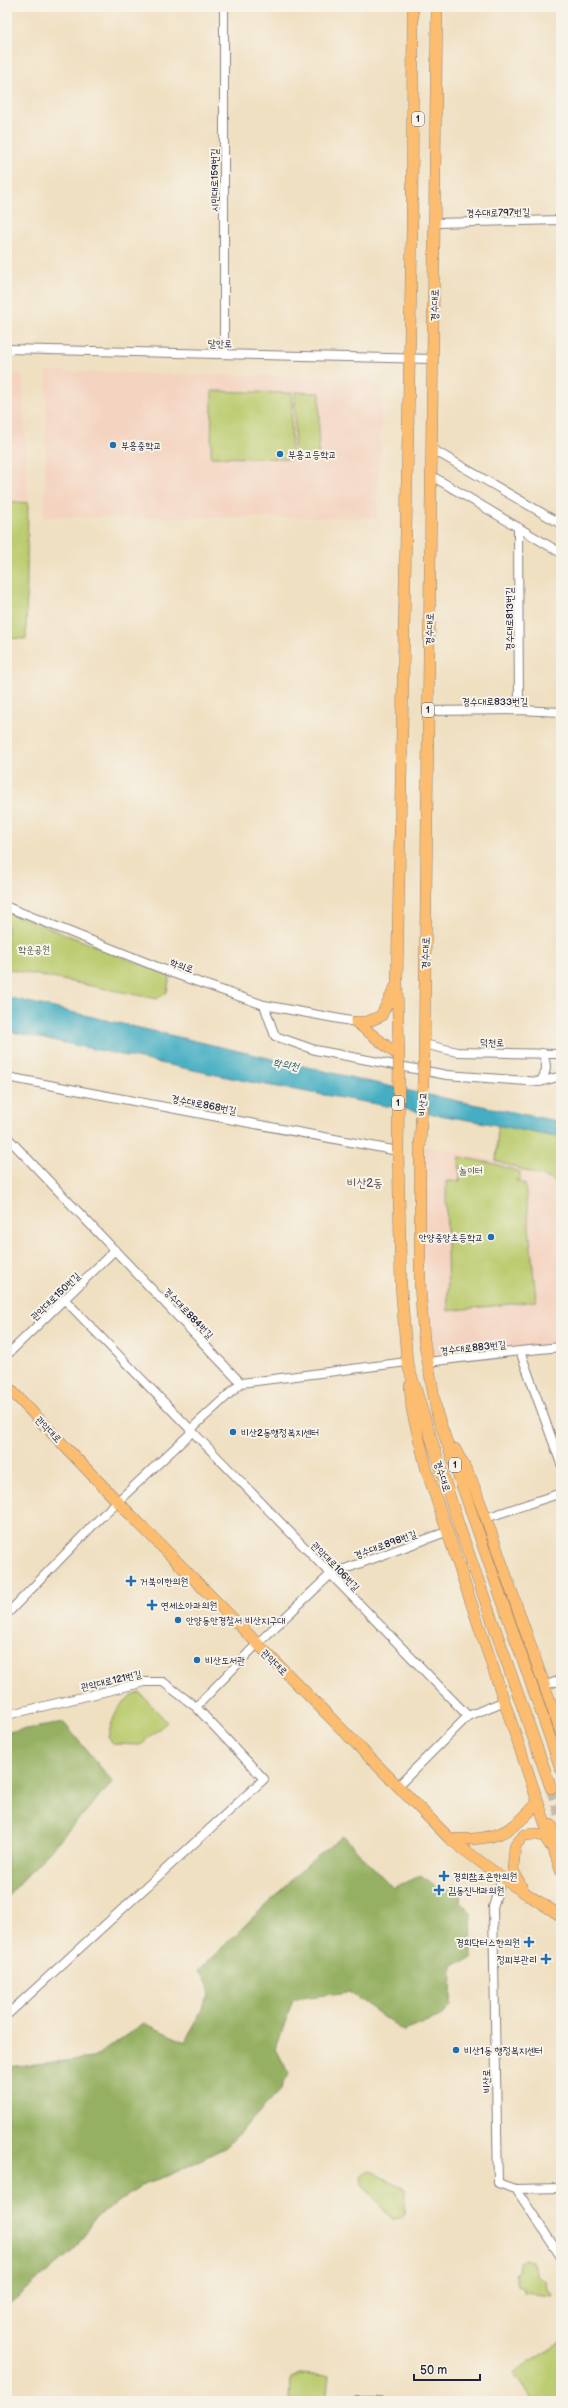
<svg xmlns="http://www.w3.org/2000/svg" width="568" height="2408" font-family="'Balsamiq Sans','Poor Story',sans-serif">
<rect width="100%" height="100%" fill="#f7f3e8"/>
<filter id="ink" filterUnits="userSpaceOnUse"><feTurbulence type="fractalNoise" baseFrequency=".025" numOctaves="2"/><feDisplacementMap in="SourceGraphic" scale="8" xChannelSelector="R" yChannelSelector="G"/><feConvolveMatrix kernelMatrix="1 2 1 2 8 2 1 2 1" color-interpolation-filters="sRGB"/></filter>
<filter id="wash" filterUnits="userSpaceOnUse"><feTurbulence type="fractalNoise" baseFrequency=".012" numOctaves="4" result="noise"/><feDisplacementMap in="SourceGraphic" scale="16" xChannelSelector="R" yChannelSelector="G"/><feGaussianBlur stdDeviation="0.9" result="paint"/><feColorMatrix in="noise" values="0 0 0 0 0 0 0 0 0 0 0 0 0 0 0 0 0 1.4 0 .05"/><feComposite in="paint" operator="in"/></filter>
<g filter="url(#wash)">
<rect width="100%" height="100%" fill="#f0e0c2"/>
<path fill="#f4d3c0" d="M47,371L370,379L382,391L377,518L44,517Z
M7,373L22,374L28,503L7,501Z
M420,1147L446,1149L496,1161L550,1179L561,1187V1347L427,1362Z"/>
<path fill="#bccc6f" stroke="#6f7755" d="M212,391L292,393L291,459L211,457Z
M295,392L320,393L318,460H294Z
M7,501L28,503L26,639L7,638Z
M7,911L170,976L167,992L157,999L7,969Z
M498,1125L561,1138V1187L550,1179L496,1161Z
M459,1157L495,1164L520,1172V1180H515L525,1184L536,1301L448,1311L446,1181H460Z
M140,1693L167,1722L140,1745L114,1744L108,1738C112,1718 119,1699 140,1693Z
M368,2170L405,2189L404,2213L400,2218L392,2219L390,2217L362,2184L361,2176Z
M524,2259L532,2261L537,2275L546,2280L547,2289L552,2296L524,2293L522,2288L517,2286L515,2274L518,2271L519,2262Z
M561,2343V2401H533L513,2373Z
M300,2374L329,2376L326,2401H290L291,2378Z"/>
<path fill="#95b062" stroke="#5c694e" d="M64,1723L113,1782L7,1897V1732Z
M343,1836L393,1888L421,1875L444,1894L454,1884L461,1892L460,1902L471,1912L472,1958L452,1965L451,2006L441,2017L404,2031L349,1992L293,1999L276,2049L289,2074L281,2089L226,2147L170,2175L146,2183L95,2218L75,2249L7,2306V2067L93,2058L144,2023L185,2042L210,1993L205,1977L198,1971L309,1863Z"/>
<path fill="#44aec3" stroke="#33687f" d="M7,997L414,1092L561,1122V1138L491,1124L255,1083L7,1031Z"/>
</g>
<g filter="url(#ink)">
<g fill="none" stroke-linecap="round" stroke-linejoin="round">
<path stroke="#c7baa7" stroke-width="11" stroke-dasharray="11 5.5" stroke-linecap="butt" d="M551,1788L561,1818"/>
<g stroke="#89817e" stroke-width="10">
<path id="minor" d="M435,223L561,220
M7,349L433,359
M224,353V7
M432,449L561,524
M432,476L561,553
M518,527L519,710
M428,711L519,710L561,712
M7,907L175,974L264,1005L356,1022
M264,1005L275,1036L315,1050L447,1075L540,1082L561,1076
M424,1044L457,1052L561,1054
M7,1077L398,1151
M540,1082C547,1072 548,1065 542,1053
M7,1137L241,1383
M65,1300L468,1716L398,1786
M520,1351L561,1347
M7,1355L115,1250
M427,1362L520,1351L561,1464
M241,1383L407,1362
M190,1430L241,1383
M486,1518L561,1493
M7,1614L102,1516L192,1432
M546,1685L561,1680
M7,1715L145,1682H163L196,1707L257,1644L331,1574L446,1532
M468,1716L505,1701
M502,1878L493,1907L498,2183L516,2189L561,2257
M8,2014L264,1779L196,1707
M516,2189L561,2188
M357,2401H380"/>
</g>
<g stroke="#89817e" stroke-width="12">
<path id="major" d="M356,1022H367L381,1016L396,986
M356,1022L399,1056
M399,1056L397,982L412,230L413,7
M424,1061L437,7
M420,1147V1286L424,1340L437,1414L561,1769
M398,1151L401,1286L407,1362L459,1526L551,1788
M7,1386L119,1503L450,1839L502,1878L561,1916
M410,1386L412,1410L427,1471L561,1871
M455,1449L472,1481L486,1518L561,1733
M551,1825L561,1843
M450,1839C492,1841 511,1835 538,1802
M524,1892L513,1870L515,1846L524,1835L536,1834L545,1837L550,1845"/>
</g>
<use href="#minor" stroke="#fff" stroke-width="8"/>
<use href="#major" stroke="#fcbd6f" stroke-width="11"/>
<g stroke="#89817e" stroke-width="12" stroke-linecap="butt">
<path id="major-bridge" d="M420,1147L424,1061
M398,1151L399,1056"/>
</g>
<use href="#major-bridge" stroke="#fcbd6f" stroke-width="11"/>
</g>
</g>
<g fill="#1f6fb2" stroke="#f7f3e8" stroke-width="1.5">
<circle cx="113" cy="445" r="4"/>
<circle cx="280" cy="454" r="4"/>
<circle cx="491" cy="1237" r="4"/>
<circle cx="233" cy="1432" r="4"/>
<path d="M129 1575h4v4h4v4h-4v4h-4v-4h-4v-4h4z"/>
<path d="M150 1599h4v4h4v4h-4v4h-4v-4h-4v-4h4z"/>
<circle cx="178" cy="1620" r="4"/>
<circle cx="197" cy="1660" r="4"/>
<path d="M442 1870h4v4h4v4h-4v4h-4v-4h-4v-4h4z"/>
<path d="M437 1884h4v4h4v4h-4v4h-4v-4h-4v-4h4z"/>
<path d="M527 1936h4v4h4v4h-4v4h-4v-4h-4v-4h4z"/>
<path d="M544 1953h4v4h4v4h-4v4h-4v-4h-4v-4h4z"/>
<circle cx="456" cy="2050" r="4"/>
</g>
<g text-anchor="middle" stroke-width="4" stroke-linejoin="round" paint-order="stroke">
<g fill="#f7f3e8" stroke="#62616f" stroke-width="1">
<rect x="412" y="112" width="12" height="14" rx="3"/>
<rect x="422" y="703" width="12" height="14" rx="3"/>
<rect x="392" y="1096" width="12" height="14" rx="3"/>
<rect x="449" y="1458" width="12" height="14" rx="3"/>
</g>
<g font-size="9" font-weight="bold" fill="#22223b">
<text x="418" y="122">1</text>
<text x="428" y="713">1</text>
<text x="398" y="1106">1</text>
<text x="455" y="1468">1</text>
</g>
<g font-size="10" fill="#22223b" stroke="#f7f3e8">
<text transform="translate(214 180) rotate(-90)" y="4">시민대로159번길</text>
<text transform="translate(498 212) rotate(-1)" y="4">경수대로797번길</text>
<text transform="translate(434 305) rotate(-89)" y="4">경수대로</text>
<text transform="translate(220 343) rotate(1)" y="4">달안로</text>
<text transform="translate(509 619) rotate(-90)" y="4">경수대로813번길</text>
<text transform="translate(429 629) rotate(-89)" y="4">경수대로</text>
<text x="495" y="705">경수대로833번길</text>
<text transform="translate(425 953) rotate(-89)" y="4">경수대로</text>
<text transform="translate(182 965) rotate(20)" y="4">학의로</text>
<text transform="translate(492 1042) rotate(1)" y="4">덕천로</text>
<text transform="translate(204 1104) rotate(11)" y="4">경수대로868번길</text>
<text transform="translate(422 1104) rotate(-87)" y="4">비산교</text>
<text transform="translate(55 1296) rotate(-44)" y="4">관악대로150번길</text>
<text transform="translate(189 1313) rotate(46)" y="4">경수대로884번길</text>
<text transform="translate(473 1347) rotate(-6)" y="4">경수대로883번길</text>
<text transform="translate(49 1429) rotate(46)" y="4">관악대로</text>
<text transform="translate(443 1476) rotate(72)" y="4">경수대로</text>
<text transform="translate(385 1544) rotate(-20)" y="4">경수대로898번길</text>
<text transform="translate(336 1566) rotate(46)" y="4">관악대로106번길</text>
<text transform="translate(275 1662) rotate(45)" y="4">관악대로</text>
<text transform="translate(111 1680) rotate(-13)" y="4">관악대로121번길</text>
<text transform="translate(486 2081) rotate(-91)" y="4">비산로</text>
</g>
<g font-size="10" fill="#22223b" stroke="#f7f3e8" text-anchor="start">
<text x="121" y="449">부흥중학교</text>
<text x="288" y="458">부흥고등학교</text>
<text x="483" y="1241" text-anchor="end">안양중앙초등학교</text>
<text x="241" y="1436">비산2동행정복지센터</text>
<text x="140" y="1585">거북이한의원</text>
<text x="161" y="1609">연세소아과의원</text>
<text x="186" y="1624">안양동안경찰서 비산지구대</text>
<text x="205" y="1664">비산도서관</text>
<text x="453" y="1880">경희참조은한의원</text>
<text x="448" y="1894">김동진내과의원</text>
<text x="520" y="1946" text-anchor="end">경희닥터스한의원</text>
<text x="537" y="1963" text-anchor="end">정피부관리</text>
<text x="464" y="2054">비산1동 행정복지센터</text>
</g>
<g font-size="10" fill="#50554b" stroke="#f7f3e8">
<text x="34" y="953">학운공원</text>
<text x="471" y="1174">놀이터</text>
</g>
<g font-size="11" font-style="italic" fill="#305a71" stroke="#f7f3e8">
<text transform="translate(286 1064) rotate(11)" y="4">학의천</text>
</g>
<g font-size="12" fill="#5c5155" stroke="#f7f3e8">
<text x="365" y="1187">비산2동</text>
</g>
</g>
<rect width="568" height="2408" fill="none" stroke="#f7f3e8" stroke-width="24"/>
<path d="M414 2374v6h66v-6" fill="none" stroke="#22223b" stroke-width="2"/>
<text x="420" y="2374" font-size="12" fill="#22223b" stroke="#f7f3e8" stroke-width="3" paint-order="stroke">50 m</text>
</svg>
